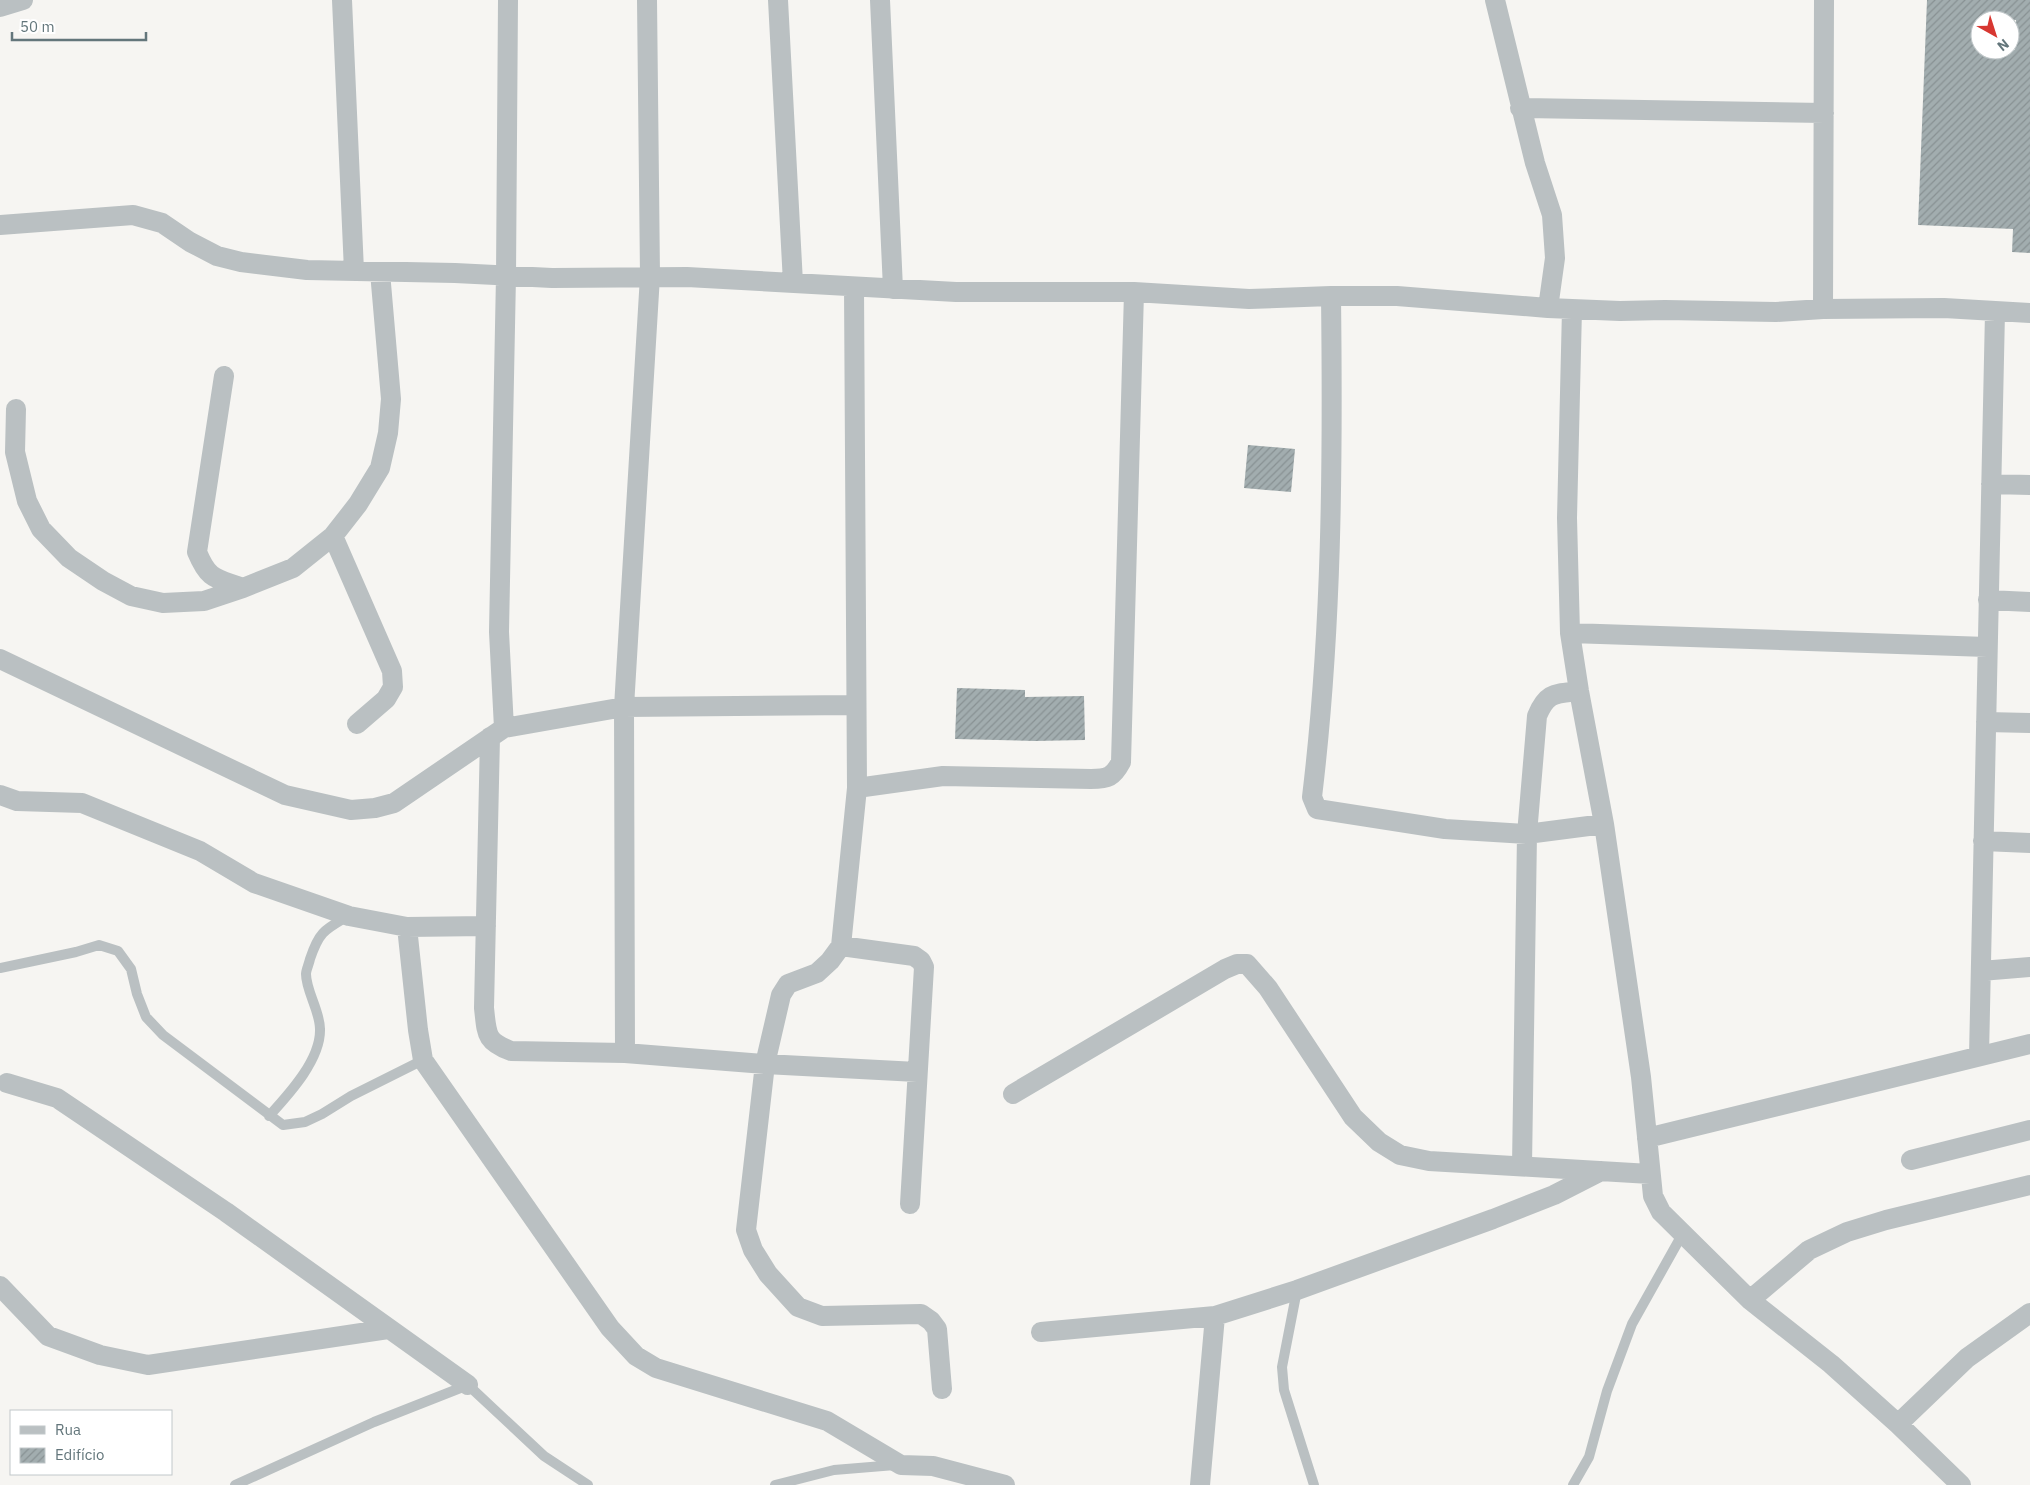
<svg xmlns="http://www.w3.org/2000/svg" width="2030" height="1485" font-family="'IBM Plex Sans',sans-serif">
<defs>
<pattern id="building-hatch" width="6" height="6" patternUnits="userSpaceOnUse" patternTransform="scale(1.25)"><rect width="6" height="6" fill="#a2adaf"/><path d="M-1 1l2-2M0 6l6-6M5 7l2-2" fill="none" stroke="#889193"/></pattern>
</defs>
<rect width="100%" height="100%" fill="#f6f5f2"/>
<path fill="url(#building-hatch)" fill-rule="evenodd" d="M1927,0H2030V253L2012,252L2013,229L1918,225ZM1980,20H2016L2015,50H1980Z
M1248,445L1295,449L1291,492L1244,488Z
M957,688L1025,690V697L1084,696L1085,740L1035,741L955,739Z"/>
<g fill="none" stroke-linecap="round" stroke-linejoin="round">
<path stroke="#bac0c2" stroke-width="10" d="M0,968L76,952L99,945L118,951L131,969L137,994L146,1017L163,1035L283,1125L305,1122L322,1114L351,1096L423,1060
M269,1116C288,1095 321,1060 320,1029C320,1011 306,991 306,974C306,970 309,964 310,959C319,932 324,930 348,916
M1297,1290L1282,1367L1284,1390L1314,1485
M235,1485L374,1422L468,1385L544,1456L588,1485
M775,1485L834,1470L895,1465
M1573,1485L1589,1457L1607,1391L1632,1324L1683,1233"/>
<path stroke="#bac0c2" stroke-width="20" d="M342,0L354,271
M778,0L793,283
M880,0L893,289
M1495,0L1535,163L1552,215L1555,258L1548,308
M0,7L23,0
M1520,108L1824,113
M0,225L133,215L162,223L190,242L217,256L241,262L307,270L455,273L552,278L687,277L956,292H1134L1249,299L1331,296H1397L1548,308L1620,311L1665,310L1776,312L1823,309L1944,308L2030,313
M854,288L857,788L841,946L830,961L817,973L788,984L781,995L765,1064L746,1230L753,1250L768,1274L798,1307L822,1316L921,1314L931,1321L937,1329L942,1389
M1331,296C1333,463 1332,631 1312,797L1317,809L1445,829L1527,834L1604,824
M1572,309L1567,518L1570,633L1579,691L1604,824L1641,1077L1653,1196L1661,1212L1750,1300L1831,1364L1898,1424L1961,1485
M1823,309L1824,0
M224,376L197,552C209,581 216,578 243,588
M16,409L15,452L27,501L41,529L69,558L103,581L131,596L163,603L204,601L243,588L293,568L333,536L358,504L380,468L388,433L391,399L380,272
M1991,484L2030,485
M333,536L392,671L393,687L386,699L357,724
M1988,600L2030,602
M1570,633L1987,647
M0,659L285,795L351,810L375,808L394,803L504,728L624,707L856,705
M1986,722L2030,723
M504,728L499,632L506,276L508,0
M490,737L484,1008C487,1034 485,1041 511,1051L625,1053L765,1064L917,1072
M857,788L943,776L1091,779C1108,779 1113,777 1121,762L1134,292
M0,795L17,801L82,803L200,851L254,883L349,916L407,927L486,926
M1983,841L2030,843
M407,927L418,1030L423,1060L610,1328L636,1356L656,1368L827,1421L901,1465L933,1466L1005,1485
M841,946L914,956L921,961L924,967L910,1204
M1981,971L2030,967
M625,1053L624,707L650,276L647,0
M1979,1056L1995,312
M7,1083L57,1098L226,1212L468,1385
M1013,1094L1225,969L1237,964H1247L1268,988L1353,1117L1379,1142L1400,1155L1429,1161L1650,1174
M1647,1138L2030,1044
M1911,1160L2030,1130
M1522,1166L1527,834L1537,716C1547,692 1555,694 1579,691
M0,1286L48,1336L100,1355L148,1365L388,1329
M1750,1300L1809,1250L1847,1232L1886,1220L2030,1185
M1041,1332L1215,1316L1297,1290L1493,1219L1554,1195L1601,1171
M1898,1424L1967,1358L2030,1313
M1200,1485L1215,1316"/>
</g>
<rect x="10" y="1410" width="162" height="65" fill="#ffffff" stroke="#c1c8ca"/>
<rect x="20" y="1426" width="25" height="8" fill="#bac0c2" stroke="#c1c8ca"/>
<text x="55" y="1435" font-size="15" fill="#63767b">Rua</text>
<rect x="20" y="1448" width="25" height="15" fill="url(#building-hatch)" stroke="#c1c8ca"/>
<text x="55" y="1460" font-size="15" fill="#63767b">Edifício</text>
<g transform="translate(1995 35) rotate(141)"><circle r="24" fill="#ffffff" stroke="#c1c8ca"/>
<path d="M0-4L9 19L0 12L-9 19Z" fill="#d73731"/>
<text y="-8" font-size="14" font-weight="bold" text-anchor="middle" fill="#63767b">N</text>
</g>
<path d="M12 32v8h134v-8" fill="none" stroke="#63767b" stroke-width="2.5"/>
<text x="20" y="32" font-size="15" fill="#63767b" stroke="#ffffff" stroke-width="4" paint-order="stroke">50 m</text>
</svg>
